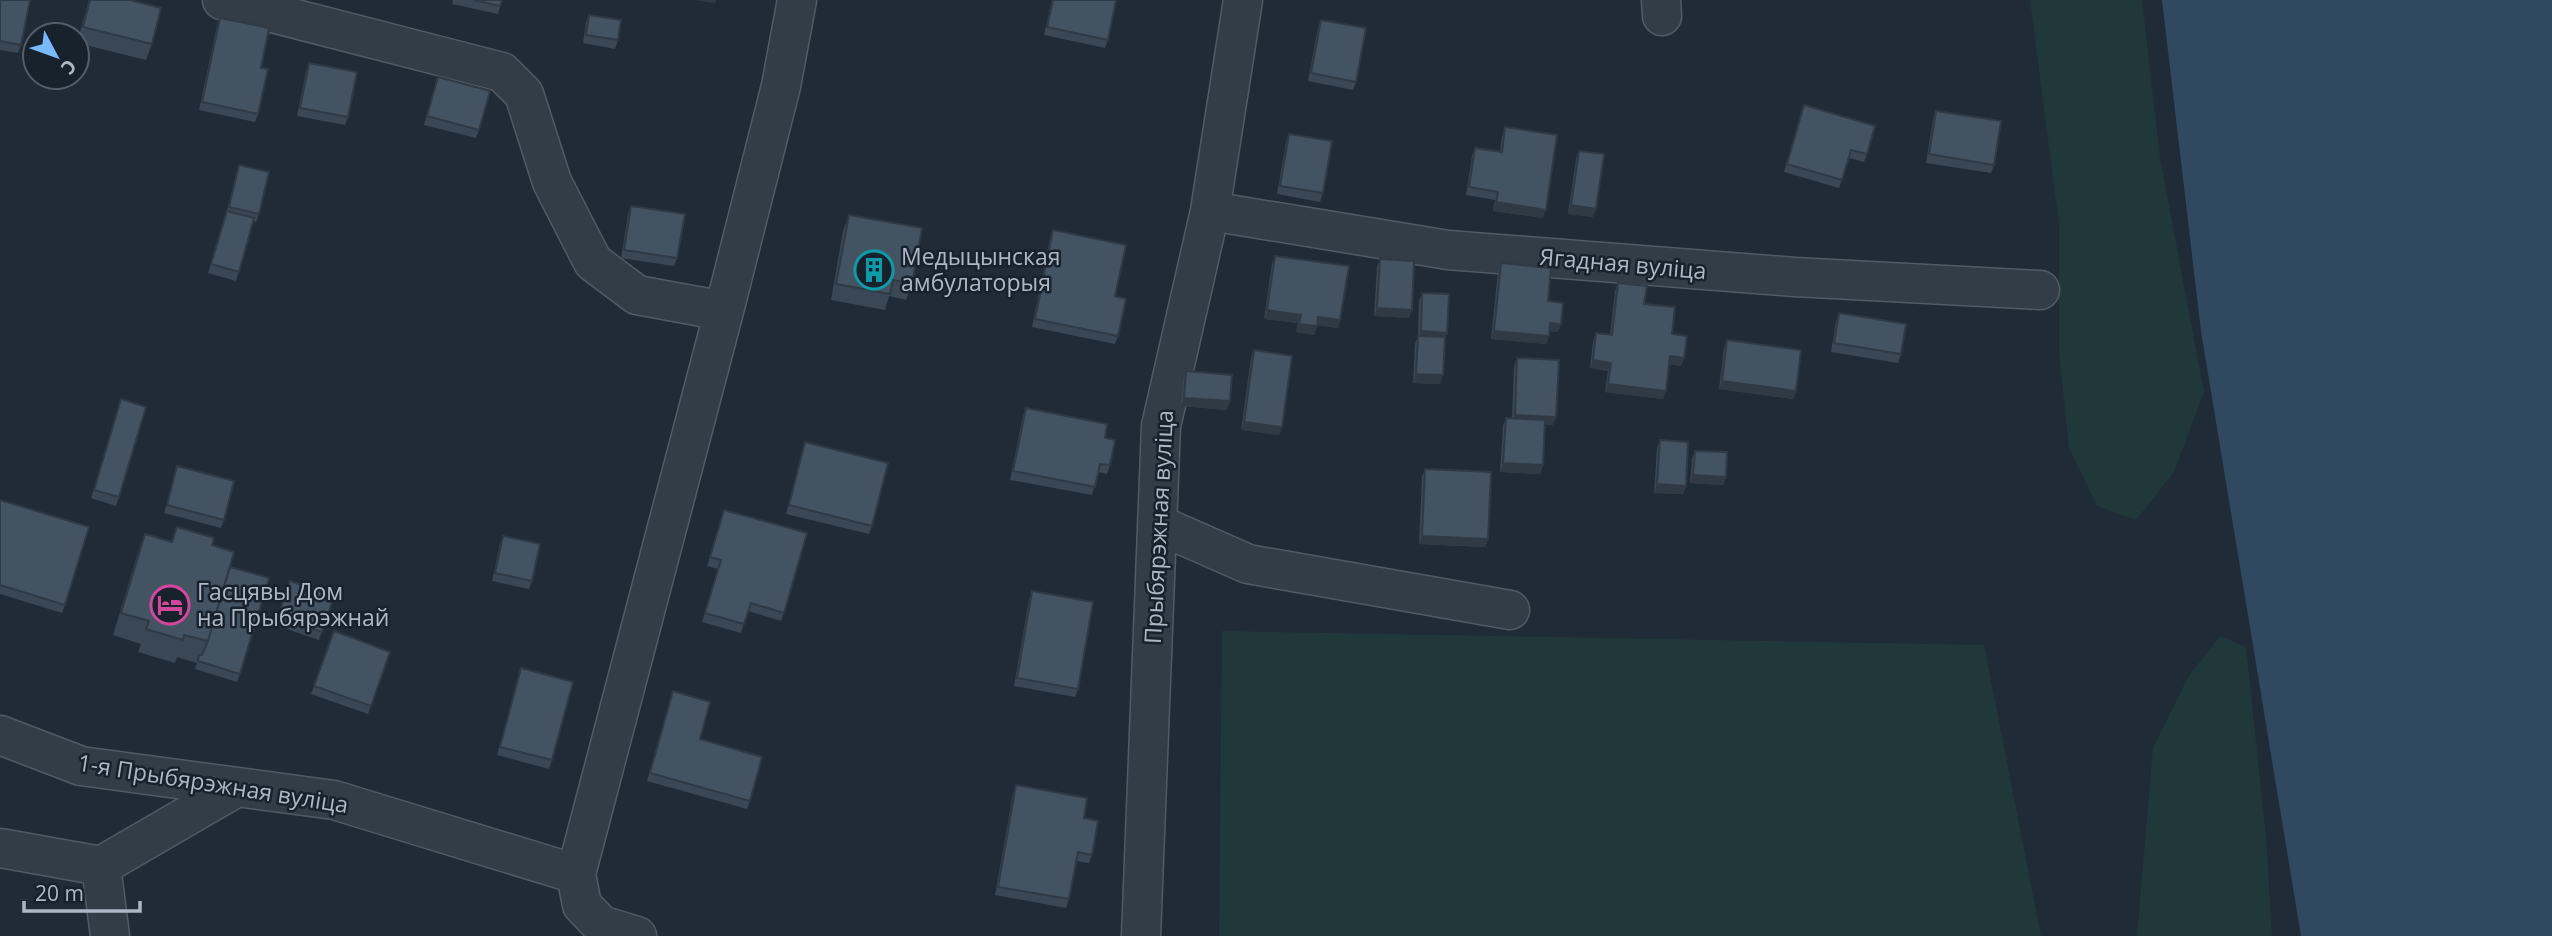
<svg xmlns="http://www.w3.org/2000/svg" width="2552" height="936" font-family="'Open Sans',sans-serif">
<rect width="100%" height="100%" fill="#1f2c38"/>
<path fill="#203839" d="M2030,0H2142L2160,158L2204,392L2174,472L2136,520L2097,506L2069,448L2059,350V224Z
M1222,631L1984,645L2041,936H1219Z
M2220,636L2246,647L2266,837L2272,936H2137L2153,748L2188,677Z"/>
<path fill="#304960" d="M2162,0H2552V936H2301L2201,331Z"/>
<g fill="none" stroke-linecap="round" stroke-linejoin="round">
<g stroke="#505b66" stroke-width="41">
<path id="minor" d="M222,0L502,72L524,94L552,182L593,262L637,295L724,311
M1661,0L1662,16
M1210,211L1448,250L1795,277L2040,290
M1157,524L1248,564L1510,610
M0,735L81,766L334,800L576,874L582,905L601,925L637,936
M0,848L101,866L237,787
M101,866L110,936
M576,874L724,311L781,86L797,0
M1141,936L1161,426L1210,211L1243,0"/>
</g>
<use href="#minor" stroke="#323d48" stroke-width="38"/>
</g>
<path fill="#3a4754" d="M0,0L21,45L18,53L0,50Z
M89,0H130L152,44L146,60L77,43Z
M453,0H502L498,14L452,4Z
M1052,0H1116L1108,40L1105,48L1044,35Z
M589,15L618,40L615,49L583,43L586,23Z
M220,18L261,68L258,114L255,122L199,110L217,26Z
M1321,20L1356,82L1353,90L1308,81L1318,28Z
M309,63L348,117L345,125L297,116L306,71Z
M438,77L479,130L476,138L424,125Z
M1936,111L1994,165L1991,173L1926,163L1933,119Z
M1801,114L1867,154L1864,162L1849,158L1839,188L1784,172Z
M1505,127L1543,218L1493,211L1495,200L1466,195L1472,156L1475,148L1500,151L1502,136Z
M1289,134L1323,193L1320,202L1277,194L1286,142Z
M1579,151L1593,217L1568,214L1576,159Z
M239,165L259,214L256,222L253,221L236,281L208,273L226,214Z
M631,206L677,258L674,266L621,258L628,214Z
M849,215L912,284L906,300L889,296L885,310L831,300L843,231Z
M1053,230L1115,296L1118,336L1115,344L1032,327L1050,239Z
M1275,256L1340,320L1338,328L1317,325L1314,335L1296,332L1298,323L1264,319L1272,264Z
M1380,259L1409,318L1374,316L1377,267Z
M1501,263L1548,301L1558,332L1549,331L1546,344L1491,339L1498,272Z
M1618,283L1644,304L1672,334L1684,358L1681,366L1669,364L1666,391L1663,399L1605,392L1608,371L1590,368L1593,342L1596,333L1610,335L1615,291Z
M1422,293L1447,333L1445,339L1440,384L1413,383L1415,344L1418,336L1419,301Z
M1839,313L1901,354L1898,363L1831,352L1836,321Z
M1727,340L1796,391L1793,399L1719,389L1724,348Z
M1254,350L1282,427L1279,435L1241,430L1251,358Z
M1517,358L1553,425H1545L1543,465L1540,474L1500,472L1503,426L1506,418H1512L1514,367Z
M1186,371L1227,410L1181,406L1183,380Z
M118,408L119,497L116,506L91,498Z
M1026,408L1105,438L1110,465L1107,474L1098,472L1092,495L1010,480L1023,416Z
M1660,440L1686,486L1683,494L1654,493L1657,448Z
M805,442L872,526L869,534L786,514Z
M1695,451L1726,477L1723,485L1690,483L1692,459Z
M177,466L224,520L221,528L164,513Z
M1425,469L1488,539L1485,547L1419,544L1422,477Z
M0,500L65,605L62,613L0,594Z
M724,510L784,613L781,621L748,611L741,633L702,622L718,569L707,566Z
M177,527L212,545L230,567L240,674L237,682L195,669L197,663L177,657L175,663L138,652L141,644L113,635L137,556L145,534L171,542Z
M503,536L532,581L529,589L492,581L500,544Z
M290,581L334,596L319,640L275,625Z
M1032,591L1078,689L1075,697L1014,686L1029,600Z
M334,631L390,652L368,714L311,694Z
M521,668L552,760L549,769L497,755Z
M673,691L700,739L750,801L747,809L647,781Z
M1016,785L1084,818L1092,855L1089,863L1076,861L1069,899L1066,908L995,895L1013,794Z"/>
<path fill="#303a45" d="M693,0H716L715,3Z
M1496,202L1546,210L1543,218L1493,211Z
M1571,205L1596,209L1593,217L1568,214Z
M1377,308L1412,310L1409,318L1374,316Z
M1267,310L1301,315L1298,323L1264,319Z
M1318,317L1340,320L1338,328L1315,325Z
M1550,323L1561,324L1558,332L1547,331Z
M1299,324L1317,326L1314,335L1296,332Z
M1421,331L1447,333L1444,341L1418,340Z
M1494,331L1549,336L1546,344L1491,339Z
M1670,356L1684,358L1681,366L1667,364Z
M1593,360L1611,363L1608,371L1590,368Z
M1416,374L1443,375L1440,384L1413,383Z
M1722,381L1796,391L1793,399L1719,389Z
M1608,384L1666,391L1663,399L1605,392Z
M1184,398L1230,401L1227,410L1181,406Z
M1515,415L1556,417L1553,425L1512,423Z
M1244,422L1282,427L1279,435L1241,430Z
M1503,463L1543,465L1540,474L1500,472Z
M1693,475L1726,477L1723,485L1690,483Z
M1657,484L1686,486L1683,494L1654,493Z
M1422,536L1488,539L1485,547L1419,544Z"/>
<path fill="#445362" stroke="#303a45" stroke-width="2" d="M0,0H30L21,45L0,41Z
M90,0H130L161,8L152,44L83,27Z
M474,0H502L500,6Z
M1053,0H1116L1108,40L1047,27Z
M589,15L621,20L618,40L586,35Z
M220,18L269,28L261,68L268,69L258,114L202,102Z
M1321,20L1366,28L1356,82L1311,73Z
M309,63L357,72L348,117L300,108Z
M438,77L490,91L479,130L427,116Z
M1804,105L1875,126L1867,154L1851,150L1842,180L1787,164Z
M1936,111L2001,121L1994,165L1929,154Z
M1505,127L1557,135L1546,210L1496,202L1498,192L1469,187L1475,148L1502,152Z
M1289,134L1332,141L1323,193L1280,186Z
M1579,151L1604,154L1596,209L1571,205Z
M239,165L269,172L259,214L229,207Z
M631,206L685,214L677,258L624,250Z
M227,211L254,218L239,272L211,264Z
M849,215L922,228L912,284L893,280L890,294L836,284Z
M1053,230L1126,245L1115,296L1126,299L1118,336L1035,319Z
M1275,256L1349,266L1340,320L1318,317L1317,326L1299,324L1301,315L1267,310Z
M1380,259L1414,261L1412,310L1377,308Z
M1501,263L1551,268L1548,301L1563,303L1561,324L1550,323L1549,336L1494,331Z
M1618,283L1647,286L1644,304L1675,307L1672,334L1687,336L1684,358L1670,356L1666,391L1608,384L1611,363L1593,360L1596,333L1612,335Z
M1422,293L1449,294L1447,333L1421,331Z
M1839,313L1906,324L1901,354L1834,343Z
M1418,336L1445,337L1443,375L1416,374Z
M1727,340L1801,350L1796,391L1722,381Z
M1254,350L1292,356L1282,427L1244,422Z
M1517,358L1559,360L1556,417L1515,415Z
M1186,371L1232,375L1230,401L1184,398Z
M121,399L146,407L119,497L94,490Z
M1026,408L1107,424L1105,438L1115,440L1110,465L1100,464L1095,487L1013,471Z
M1506,418L1545,420L1543,465L1503,463Z
M1660,440L1688,442L1686,486L1657,484Z
M805,442L888,463L872,526L789,505Z
M1695,451L1727,452L1726,477L1693,475Z
M177,466L234,481L224,520L167,505Z
M1425,469L1491,472L1488,539L1422,536Z
M0,500L89,527L65,605L0,585Z
M724,510L807,533L784,613L751,603L744,624L705,613L721,560L710,557Z
M177,527L214,538L212,545L234,552L208,641L184,635L183,640L146,629L149,621L121,613L145,534L172,542Z
M503,536L540,544L532,581L495,573Z
M230,567L269,578L240,674L198,661L199,655H202L208,641Z
M290,581L334,596L322,632L278,617Z
M1032,591L1093,602L1078,689L1017,678Z
M334,631L390,652L371,706L314,686Z
M521,668L573,682L552,760L500,747Z
M673,691L710,702L700,739L762,757L750,801L650,773Z
M1016,785L1087,798L1084,818L1098,821L1092,855L1078,852L1069,899L998,887Z"/>
<defs>
<g id="building-ring" transform="scale(2.0125)"><circle r="9.5" fill="#18222d" stroke="#0f9aa8" stroke-width="1.5"/><path d="M-4-6H4V6H1V3H-1V6H-4ZM-2.5-4.3h1.7v1.8h-1.7ZM.8-4.3h1.7v1.8H.8ZM-2.5-1h1.7V.8h-1.7ZM.8-1h1.7V.8H.8Z" fill="#0f9aa8"/></g>
<g id="hotel-ring" transform="scale(2.0125)"><circle r="9.5" fill="#18222d" stroke="#d1479c" stroke-width="1.5"/><path d="M-6-4.5h1.5V1H6V5H4.5V3h-9V5H-6ZM-4 0a1.8 1.8 0 1 1 3.6 0ZM.5 0V-2.5h3Q6-2.5 6 0Z" fill="#d1479c"/></g>
</defs>
<g fill-rule="evenodd">
<use href="#building-ring" x="874" y="270"/>
<use href="#hotel-ring" x="170" y="605"/>
</g>
<g text-anchor="middle" stroke-width="5" stroke-linejoin="round" paint-order="stroke">
<g font-size="23" fill="#acb8c5" stroke="#18222d" text-anchor="start">
<text x="901" y="265">Медыцынская<tspan x="901" dy="26">амбулаторыя</tspan></text>
<text x="197" y="600">Гасцявы Дом<tspan x="197" dy="26">на Прыбярэжнай</tspan></text>
</g>
<g font-size="23" fill="#acb8c5" stroke="#18222d">
<text transform="translate(1623 264) rotate(5)" y="8">Ягадная вуліца</text>
<text transform="translate(1159 527) rotate(-87)" y="8">Прыбярэжная вуліца</text>
<text transform="translate(213 784) rotate(9)" y="8">1-я Прыбярэжная вуліца</text>
</g>
</g>
<g transform="translate(56 56) rotate(131)"><circle r="33" fill="#18222d" stroke="#535e6a" stroke-width="2"/>
<path d="M0-5L12 26L0 18L-12 26Z" fill="#79b9fe"/>
<text y="-10" font-size="19" font-weight="bold" text-anchor="middle" fill="#acb8c5">С</text>
</g>
<path d="M24 901v10h116v-10" fill="none" stroke="#acb8c5" stroke-width="3.5"/>
<text x="35" y="901" font-size="21" fill="#acb8c5" stroke="#18222d" stroke-width="5" paint-order="stroke">20 m</text>
</svg>
